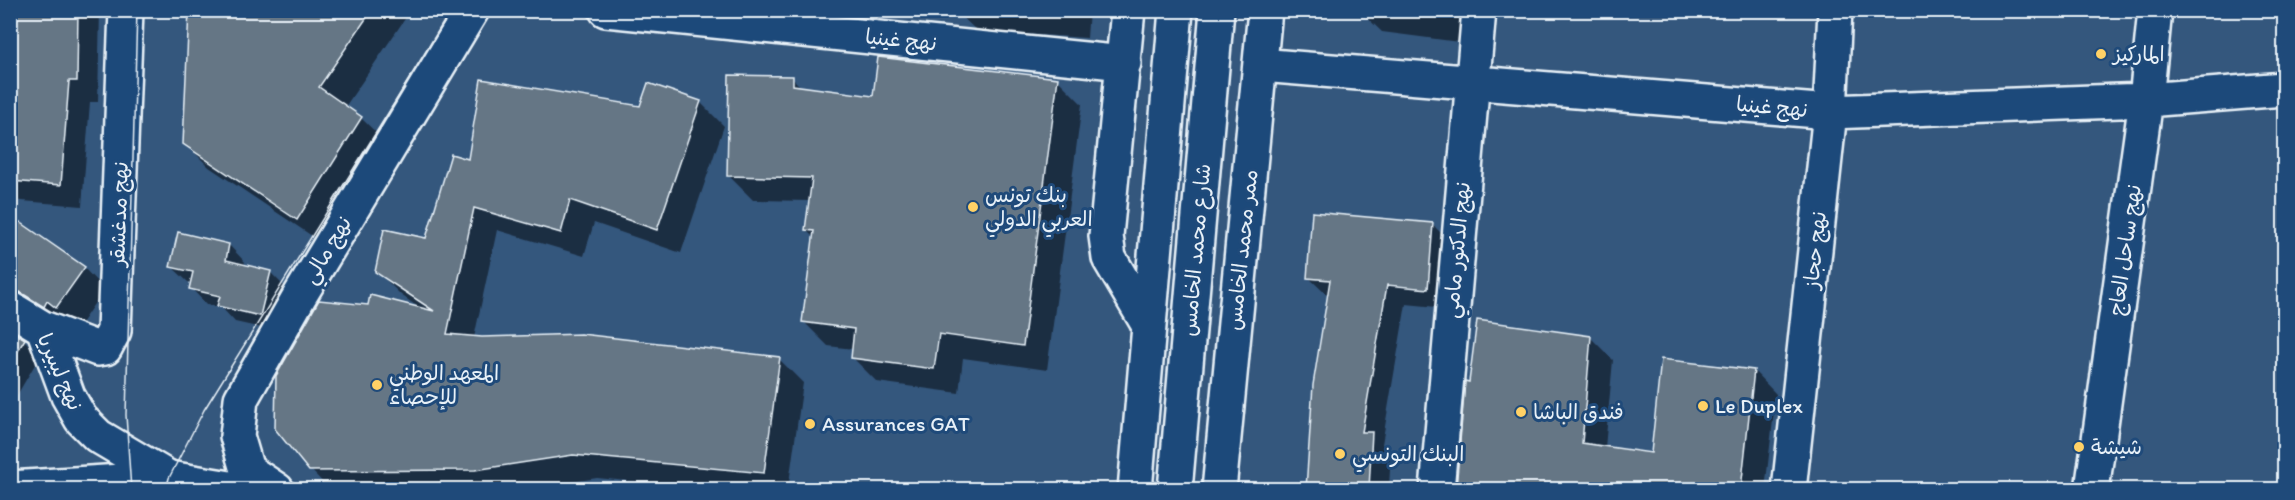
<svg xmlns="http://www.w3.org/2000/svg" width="2295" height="500" font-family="Itim,'Playpen Sans Arabic',sans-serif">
<rect width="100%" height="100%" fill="#34577d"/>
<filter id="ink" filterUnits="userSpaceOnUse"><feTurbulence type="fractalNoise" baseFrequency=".0167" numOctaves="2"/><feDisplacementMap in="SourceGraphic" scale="12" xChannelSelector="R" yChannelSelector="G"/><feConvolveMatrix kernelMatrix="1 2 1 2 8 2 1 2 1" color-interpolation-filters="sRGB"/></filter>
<g filter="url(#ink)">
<path fill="#0007" d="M10,10H100L98,102H90L82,206L10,200Z
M191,10H411L345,107L361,118L385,141L321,242L209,167L185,143Z
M940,10H1089L1087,38L977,31L957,12Z
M1463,10L1459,42L1382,32L1360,11Z
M792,78L802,88L875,97L1057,79L1082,104L1047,370L963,358L959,393L877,382L852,357L853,349L828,346L803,321L814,238L806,230L810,201L753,200L729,176Z
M649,85L701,103L724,126L681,253L594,223L584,256L497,230L474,338L779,359L803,383L788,490H718L597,478L523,490H330L311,470L369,307L421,309L401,295L377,271L427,239L469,161L641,108Z
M1433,225L1452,244L1447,308L1406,304L1382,444L1391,453L1389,487L1392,490H1307L1314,385L1328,296L1308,277Z
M229,245L245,262L244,266L270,272L286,288L276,331L235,322L222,308L207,305L191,288L192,283L188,282L171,266Z
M84,268L104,289L78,328L65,326L10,294V284Z
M10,332L24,340L40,356L10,407Z
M1591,338L1613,360L1605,448L1652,454L1754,371L1776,394L1765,490H1457L1467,383Z"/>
<path fill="#657685" stroke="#e8f1f8" stroke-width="1.5" d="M10,10H78L77,81H69L61,185L10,181Z
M189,10H372L319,87L362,117L297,220L183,144Z
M878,57L1058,78L1023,346L939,334L934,369L851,358L854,329L802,322L814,231L805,230L812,178L727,176L729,75L793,76V85L873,96Z
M481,79L640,106L648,83L701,101L657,230L570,200L561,233L474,208L447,334L482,337L581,334L780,357L764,473L573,455L475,470L309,471L275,429L276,376L319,300L368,305L370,295L434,311L375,272L384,229L426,238L451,154L468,159Z
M1312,212L1433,223L1428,289L1387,285L1362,432H1372L1369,489H1306L1313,385L1330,280L1307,278Z
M10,215L85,267L56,308L47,301L44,307L20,292L10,289Z
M178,232L229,244L226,260L271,271L260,316L217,306L220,296L189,289L193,272L170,267Z
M1477,320L1591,336L1582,443L1651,453L1661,359L1754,370L1741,489H1456L1465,381L1469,382Z
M10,330L25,339L10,364Z"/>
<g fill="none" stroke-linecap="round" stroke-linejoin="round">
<g stroke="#e8f1f8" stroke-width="38">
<path id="street" d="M606,10L1124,63
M1128,10L1106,236L1109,258L1148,324
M1260,65L1830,112L2146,100L2284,89
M10,308L43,328L68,396L81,419L98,436L169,478
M43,328L98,349L105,348L114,331L126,10
M277,490L247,470L237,436L241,399L299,297L472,10
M1219,490L1265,10
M1437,490L1479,10
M1789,490L1830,112L1835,10
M2092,490L2146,100L2155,10"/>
</g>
<g stroke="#e8f1f8" stroke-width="38">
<path id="secondary" d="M10,488L169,478L242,490"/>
</g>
<g stroke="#e8f1f8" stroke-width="38">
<path id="primary" d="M1135,490L1176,10
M1175,490L1217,10"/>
</g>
<use href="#street" stroke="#1f4a7a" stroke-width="33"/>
<use href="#secondary" stroke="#1f4a7a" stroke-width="33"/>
<use href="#primary" stroke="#1f4a7a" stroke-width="33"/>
<path stroke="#e8f1f8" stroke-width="1.5" d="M131,490L126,415L137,10
M166,490L169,478L204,410L452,10"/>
</g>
</g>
<g fill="#ffd166" stroke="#1f4a7a" stroke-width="2">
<circle cx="2101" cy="54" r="6"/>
<circle cx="973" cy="207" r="6"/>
<circle cx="377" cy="385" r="6"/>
<circle cx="1703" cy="406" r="6"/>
<circle cx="1521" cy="412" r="6"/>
<circle cx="810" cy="424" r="6"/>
<circle cx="2079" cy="447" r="6"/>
<circle cx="1340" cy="454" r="6"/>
</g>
<g text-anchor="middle" stroke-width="6" stroke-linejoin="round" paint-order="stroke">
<g font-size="21" fill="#e8f1f8" stroke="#1f4a7a">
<text transform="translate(901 40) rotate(6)" y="7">نهج غينيا</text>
<text transform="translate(1772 107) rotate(5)" y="7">نهج غينيا</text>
<text transform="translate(119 214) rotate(-88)" y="7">نهج مدغشقر</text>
<text transform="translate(327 250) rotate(-59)" y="7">نهج مالي</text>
<text transform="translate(1196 250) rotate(-85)" y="7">شارع محمد الخامس</text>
<text transform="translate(1242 250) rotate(-84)" y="7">ممر محمد الخامس</text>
<text transform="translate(1457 250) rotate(-85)" y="7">نهج الدكتور مامي</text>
<text transform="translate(1815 250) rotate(-84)" y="7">نهج حجاز</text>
<text transform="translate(2125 250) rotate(-82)" y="7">نهج ساحل العاج</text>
<text transform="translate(60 372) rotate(66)" y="7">نهج ليبيريا</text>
</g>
<g font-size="21" fill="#e8f1f8" stroke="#1f4a7a" text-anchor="start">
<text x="2113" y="61">الماركيز</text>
<text x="985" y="202">بنك تونس<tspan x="985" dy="24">العربي الدولي</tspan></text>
<text x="389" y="380">المعهد الوطني<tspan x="389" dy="24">للإحصاء</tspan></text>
<text x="1715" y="413">Le Duplex</text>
<text x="1533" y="419">فندق الباشا</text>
<text x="822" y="431">Assurances GAT</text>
<text x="2091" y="454">شيشة</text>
<text x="1352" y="461">البنك التونسي</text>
</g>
</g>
<rect width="2295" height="500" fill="none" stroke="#1f4a7a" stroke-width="36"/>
<rect x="18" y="18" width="2259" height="464" fill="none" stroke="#e8f1f8" stroke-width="2" filter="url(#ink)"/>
</svg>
